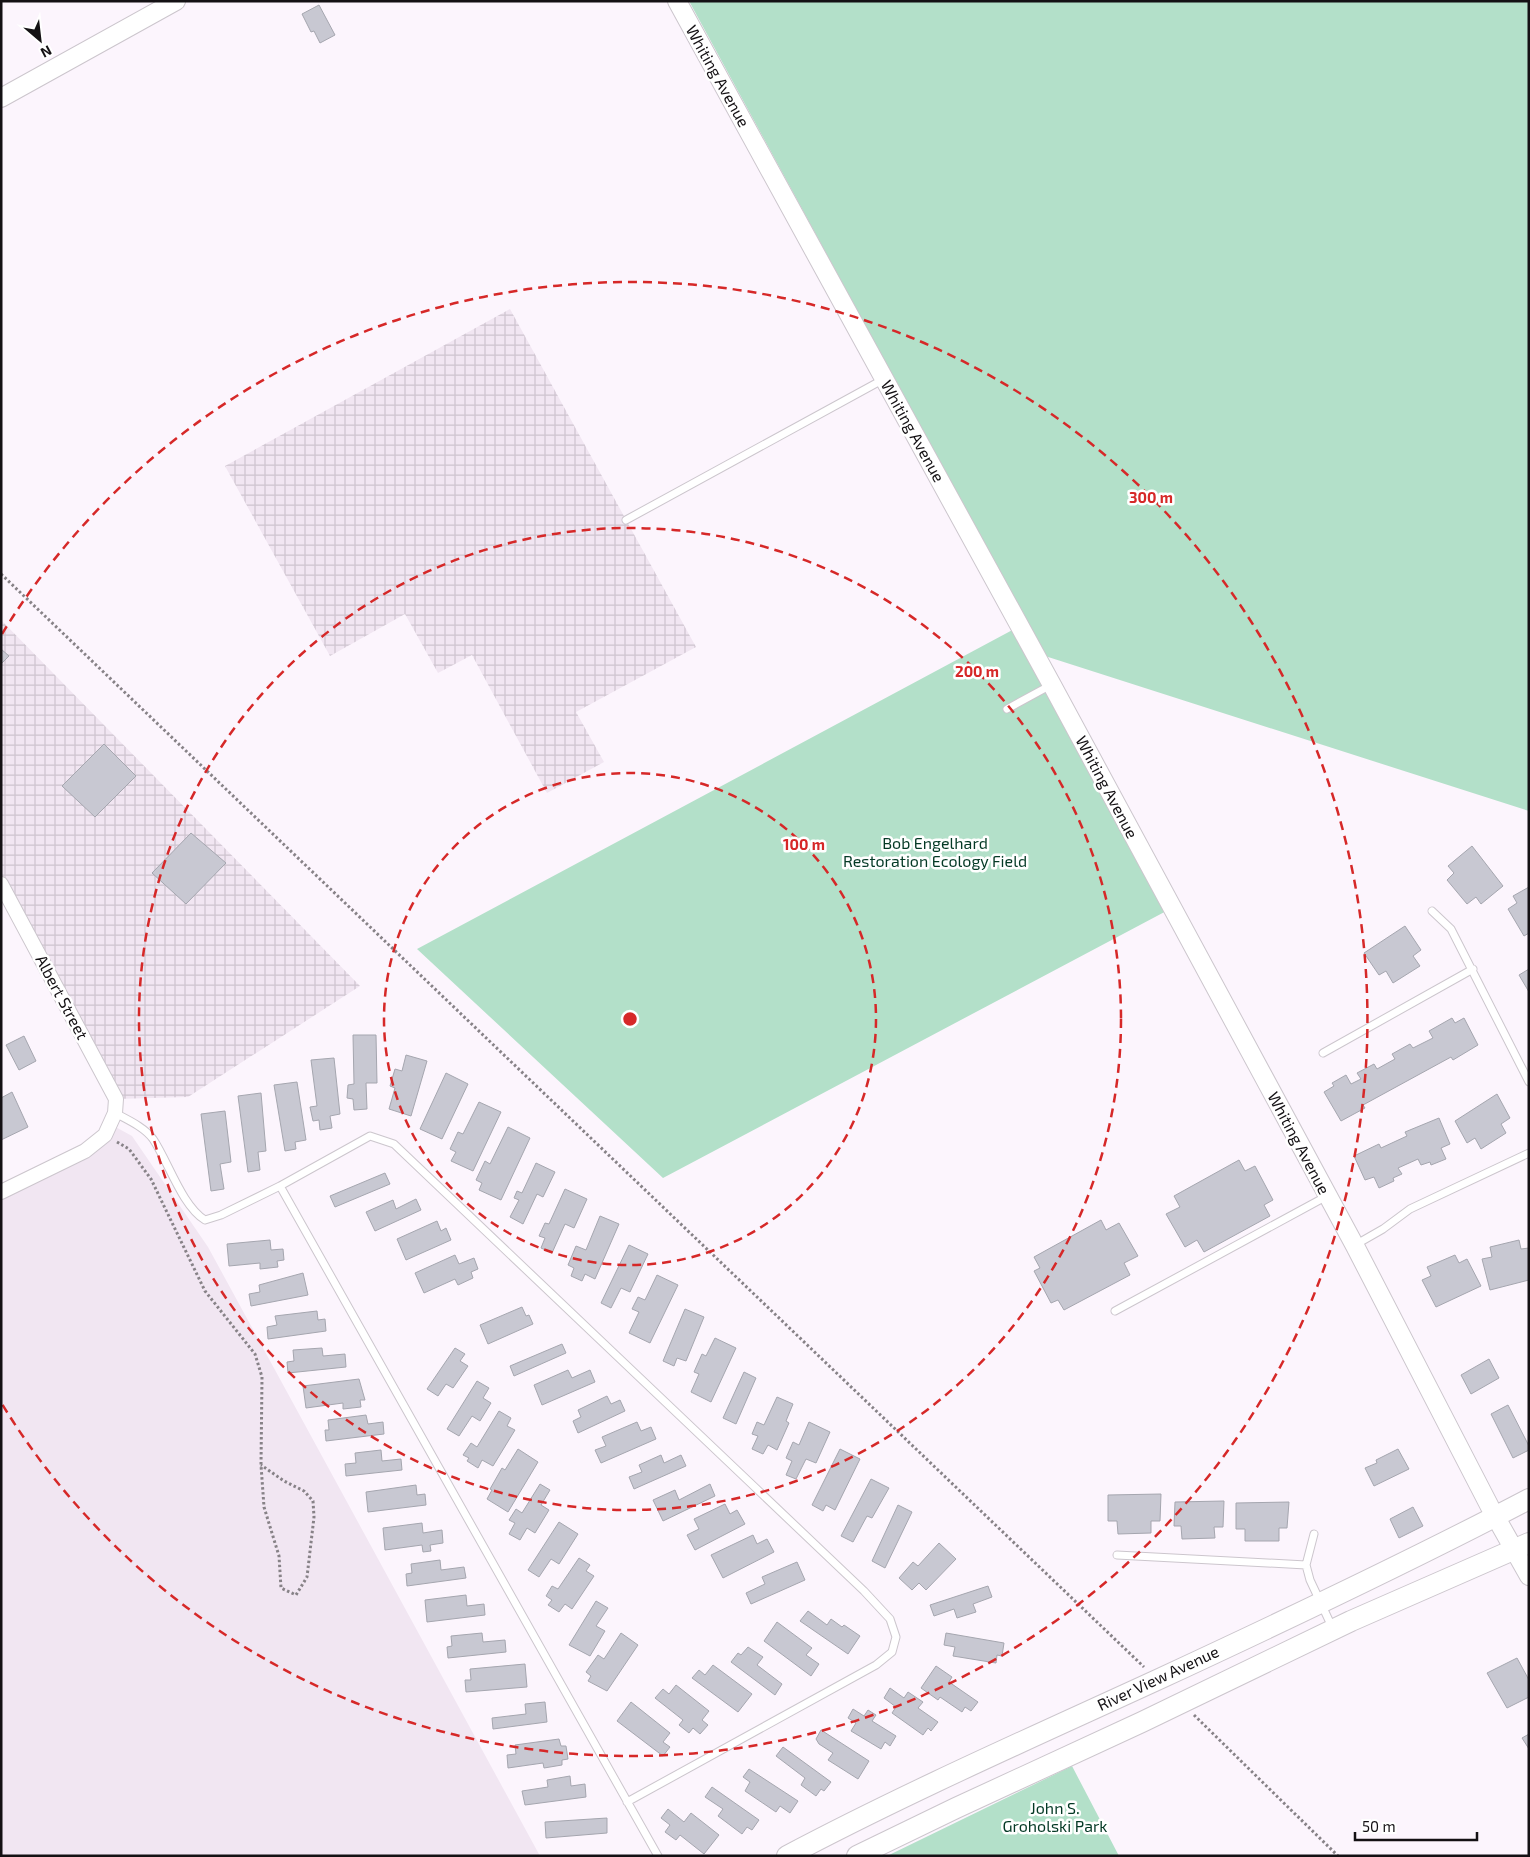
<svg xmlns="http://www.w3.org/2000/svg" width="1530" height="1857" font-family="'Exo 2',sans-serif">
<defs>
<pattern id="industrial-grid" width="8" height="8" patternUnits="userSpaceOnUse" patternTransform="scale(1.25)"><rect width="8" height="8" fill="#f1e6f2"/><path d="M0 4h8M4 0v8" fill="none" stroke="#cec4cf"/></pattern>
</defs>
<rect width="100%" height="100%" fill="#fcf5fd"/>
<path fill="url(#industrial-grid)" d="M510,309L696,647L576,712L604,762L547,793L472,655L438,673L405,614L330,656L225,466Z
M1,620L360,986L188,1097L116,1099L1,881Z"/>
<path fill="#f1e6f2" d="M110,1124L132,1136L208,1247L540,1856H1V1192L85,1151Z"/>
<path fill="#b3e0c9" d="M689,1H1529V811L1045,656Z
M1020,626L1172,908L663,1178L417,949Z
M1072,1766L1119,1856H887Z"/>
<path fill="#c8c8d2" stroke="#a5a6af" d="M319,5L335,35L320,43L314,31L311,32L302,14Z
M1,649L9,656L1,664Z
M104,744L136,776L95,817L62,786Z
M191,833L226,863L186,904L152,873Z
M1472,846L1503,886L1481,904L1476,897L1467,904L1447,880L1454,873L1448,866Z
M1529,887V933L1524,936L1508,909L1517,903L1513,896Z
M1405,926L1421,950L1413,956L1420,966L1393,983L1386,971L1379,975L1364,953Z
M1529,969V992L1519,975Z
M1452,1018L1455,1023L1464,1018L1478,1045L1453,1060L1451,1057L1363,1105L1365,1108L1341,1121L1324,1092L1334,1086L1332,1083L1346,1075L1351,1084L1361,1079L1357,1073L1374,1064L1377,1069L1395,1059L1392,1054L1410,1044L1413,1048L1433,1038L1429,1031Z
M353,1035H376L377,1083H366L367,1109L354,1110L353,1099L347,1098L348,1085L354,1084Z
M24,1036L36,1061L19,1070L6,1045Z
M406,1055L427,1061L411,1116L389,1109L395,1088L390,1086L395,1069L402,1071Z
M334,1058L340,1114L330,1116L332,1128L320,1130L319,1120L313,1121L310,1107L317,1106L311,1060Z
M446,1073L468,1084L442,1139L420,1129Z
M297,1082L306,1140L295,1142L296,1149L285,1151L274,1085Z
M12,1092L28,1127L1,1140V1098Z
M261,1093L266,1151L258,1152L260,1170L248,1172L238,1096Z
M1497,1094L1510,1118L1501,1124L1506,1133L1481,1149L1475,1138L1467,1143L1455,1121Z
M479,1102L501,1112L473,1171L451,1161L456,1152L450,1149L458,1132L463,1134Z
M225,1111L231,1162L220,1164L224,1189L211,1191L201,1114Z
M1439,1118L1450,1144L1441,1148L1446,1159L1431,1165L1430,1162L1421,1165L1418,1159L1398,1168L1402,1174L1393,1178L1394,1181L1379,1188L1374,1177L1365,1180L1354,1156L1379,1144L1381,1148L1407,1136L1405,1132Z
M508,1127L530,1138L501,1200L479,1190L482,1183L476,1180L485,1161L490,1164Z
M1239,1160L1245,1171L1255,1166L1273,1200L1264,1205L1270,1216L1204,1252L1197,1240L1185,1247L1166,1214L1180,1207L1174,1196Z
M536,1163L555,1172L543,1197L537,1194L523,1224L510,1217L519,1200L514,1198L517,1191L522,1193Z
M385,1173L390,1184L335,1207L330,1196Z
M565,1189L587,1199L574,1228L565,1224L552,1253L541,1248L545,1238L539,1236L545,1223L549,1224Z
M416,1199L421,1210L375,1231L366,1212L393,1200L396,1209Z
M600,1216L619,1224L595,1279L585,1274L582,1281L571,1276L574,1268L568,1265L576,1246L586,1250Z
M1101,1220L1106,1230L1119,1223L1138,1256L1124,1263L1130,1275L1064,1310L1058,1300L1051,1303L1034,1271L1040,1268L1034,1257Z
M437,1221L441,1231L446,1228L451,1240L406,1260L397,1239Z
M270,1240L271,1250L283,1249L284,1260L277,1261L278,1267L260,1269V1263L229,1266L227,1244Z
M1519,1240L1521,1249L1529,1248V1280L1490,1290L1482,1259L1492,1257L1490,1247Z
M629,1245L648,1254L630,1292L621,1288L611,1308L601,1303Z
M455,1255L459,1264L474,1258L478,1269L471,1272L473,1278L458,1285L455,1279L424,1293L415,1273Z
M1455,1255L1459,1263L1467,1259L1481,1286L1436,1307L1422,1280L1431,1276L1427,1267Z
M303,1273L308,1295L251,1306L249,1294L260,1292L259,1285Z
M657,1275L678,1285L650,1343L629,1333L639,1312L632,1309L638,1297L645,1300Z
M522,1307L526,1316L529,1315L533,1324L488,1344L480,1325Z
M685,1309L704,1317L686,1361L677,1358L674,1366L663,1361Z
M317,1311L318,1320L325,1319L326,1331L268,1339L267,1327L277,1325L275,1316Z
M715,1338L736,1348L711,1402L691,1392L699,1374L694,1372L702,1354L706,1356Z
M562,1344L566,1353L514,1376L510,1366Z
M322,1348L323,1356L345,1354L346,1367L288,1373L287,1362L294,1361L293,1350Z
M455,1348L465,1354L460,1361L468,1366L453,1388L446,1384L438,1396L427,1389Z
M1489,1359L1499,1378L1471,1394L1461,1375Z
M568,1370L572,1378L590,1370L595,1382L542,1405L534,1385Z
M744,1372L756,1378L736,1424L723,1418Z
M359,1379L365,1400H360L361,1407L343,1409V1403L306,1408L303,1386Z
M477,1381L489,1388L483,1398L491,1403L480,1421L472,1416L459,1436L447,1429Z
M607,1396L611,1404L620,1400L625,1411L578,1433L573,1421L581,1417L578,1410Z
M777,1397L793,1404L786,1421L789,1423L777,1450L768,1445L763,1454L752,1449L758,1436L752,1434L757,1422L764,1425Z
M1508,1405L1529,1446V1450L1513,1458L1491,1414Z
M499,1411L511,1418L507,1426L515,1430L493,1466L482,1460L478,1468L467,1461L469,1458L463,1455L471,1443L477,1447Z
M366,1415L368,1424L383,1422L384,1434L326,1441L325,1430H329L328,1420Z
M637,1422L641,1431L651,1427L656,1439L601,1463L595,1450L606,1446L602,1437Z
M809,1422L830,1432L816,1463L806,1459L796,1479L786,1475L792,1461L786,1458L793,1442L799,1445Z
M518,1449L538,1462L508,1512L487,1499L492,1490L490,1489L502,1468L505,1470Z
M840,1449L860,1459L835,1510L826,1505L823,1511L812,1505Z
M1398,1449L1409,1469L1374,1486L1365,1468L1377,1463L1376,1460Z
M381,1450L382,1461L401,1459L402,1470L346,1476L345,1464L356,1463L355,1453Z
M661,1455L664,1463L681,1455L686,1466L634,1489L629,1477L642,1472L639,1465Z
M871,1479L889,1488L872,1518L867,1516L853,1542L841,1536Z
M540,1484L550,1490L541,1505L549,1510L535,1533L527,1528L520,1540L509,1534L515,1523L509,1520L516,1509L522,1513Z
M710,1484L715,1496L663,1521L653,1500L675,1490L679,1500Z
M416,1485L417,1495L425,1494L426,1505L368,1512L366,1492Z
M1161,1494L1160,1521H1151V1533L1118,1534L1117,1521H1108V1495Z
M1224,1501L1223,1527H1214L1215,1538L1182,1539L1181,1526H1174L1175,1502Z
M1289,1502L1287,1528H1279V1541H1245V1529H1236V1503Z
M725,1504L730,1514L737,1510L745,1524L695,1550L687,1535L699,1529L694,1519Z
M898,1505L912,1512L885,1568L872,1561Z
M1413,1507L1423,1526L1399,1538L1390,1519Z
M559,1522L578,1534L559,1564L551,1559L539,1577L528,1570Z
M422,1523L423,1533L442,1530L443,1543L430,1545L431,1551L423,1552L422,1545L385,1550L383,1528Z
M753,1535L757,1544L767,1539L774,1552L723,1578L711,1555Z
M939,1543L956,1559L926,1590L919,1583L912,1590L899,1578L913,1562L918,1566Z
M579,1558L590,1565L586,1571L594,1576L572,1609L565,1604L559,1612L548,1605L552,1600L546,1596L552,1586L558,1589Z
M440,1560L441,1570L464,1567L466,1578L407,1586L406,1574L412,1573L411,1564Z
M797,1562L805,1580L751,1604L746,1593L765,1584L762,1577Z
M988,1586L992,1597L973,1604L976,1612L957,1618L954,1609L934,1616L930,1605Z
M466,1595L467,1606L484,1604L485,1615L427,1622L425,1600Z
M596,1601L608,1608L596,1626L605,1631L590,1656L569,1645Z
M808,1611L827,1625L831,1619L842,1627L844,1625L860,1636L848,1654L800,1621Z
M777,1622L812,1648L806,1655L819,1664L811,1676L764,1641Z
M482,1633L483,1642L505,1640L506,1652L448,1658L447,1647L452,1646L451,1636Z
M621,1633L638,1645L607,1691L588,1681L591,1676L586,1672L598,1655L604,1659Z
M946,1633L1004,1643L1002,1656L997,1655L996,1663L953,1656L955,1647L944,1645Z
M748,1647L763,1657L757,1665L782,1684L775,1695L731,1662L738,1653L741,1655Z
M1517,1658L1529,1680V1697L1507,1708L1487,1673Z
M525,1664L527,1687L466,1692L465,1680H471L470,1669Z
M713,1665L752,1694L738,1712L692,1678L699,1670L705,1675Z
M936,1666L952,1677L949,1682L978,1702L971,1711L965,1707L962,1712L940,1697L938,1700L921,1688Z
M676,1685L709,1711L702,1720L708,1725L700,1734L693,1728L689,1733L679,1725L683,1720L655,1698L663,1689L669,1694Z
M890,1688L904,1698L908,1692L923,1702L918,1708L938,1722L931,1731L928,1728L923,1735L892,1713L896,1707L884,1698Z
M545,1702L547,1722L493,1729L492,1718L526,1714L525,1704Z
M631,1702L670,1733L663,1742L670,1747L663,1756L617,1721Z
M853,1709L864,1716L868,1710L876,1715L872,1721L896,1736L890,1746L885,1742L881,1749L851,1731L856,1723L848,1718Z
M821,1730L869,1761L858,1779L828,1760L833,1753L819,1744L816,1739Z
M1529,1734V1749L1522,1738Z
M559,1739L561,1746H566L568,1759L562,1760V1765L544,1768L543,1763L508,1768L507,1755L516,1754L515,1745Z
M783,1747L831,1782L824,1791L821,1789L816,1796L801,1785L805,1778L776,1756Z
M749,1769L798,1801L790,1813L780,1806L776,1812L745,1791L750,1782L743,1777Z
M570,1776L571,1786L585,1784L586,1797L525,1805L522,1791L548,1787L547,1780Z
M712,1787L759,1820L752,1830L747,1827L742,1834L718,1816L723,1809L705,1797Z
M668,1809L684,1822L691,1813L719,1835L704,1854L680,1835L676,1840L665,1832L670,1825L661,1818Z
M607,1818V1833L546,1838L545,1822Z"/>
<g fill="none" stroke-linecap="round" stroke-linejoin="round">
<g stroke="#ccc6cd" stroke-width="9">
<path id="service" d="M626,520L884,379
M1007,709L1051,685
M1432,911L1451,929L1529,1082
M1323,1053L1473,969
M115,1113C128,1120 144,1127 153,1139C168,1161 182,1206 205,1220L221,1215L280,1186L370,1136L394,1144L864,1591L890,1619L896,1637L892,1652L876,1665L627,1802
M280,1186L658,1856
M1355,1245L1383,1229L1410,1209L1529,1153
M1115,1311L1327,1196
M1314,1534L1306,1565L1310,1580L1333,1629
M1117,1555L1306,1565"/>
</g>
<g stroke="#ccc6cd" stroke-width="16">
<path id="minor" d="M1,884L116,1099L115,1113L105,1135L85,1151L1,1192"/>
</g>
<g stroke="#ccc6cd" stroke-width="20">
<path id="tertiary" d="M677,1L1052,685L1355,1246L1490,1507L1529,1576
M1,98L176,1"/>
</g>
<g stroke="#ccc6cd" stroke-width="22">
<path id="secondary" d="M787,1856C908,1792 1033,1737 1157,1680C1282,1622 1407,1563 1529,1499
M857,1856L956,1808L1142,1722L1351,1621L1529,1543"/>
</g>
<path stroke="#878287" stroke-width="3" stroke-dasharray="2.5 2.5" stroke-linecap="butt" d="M1,574L1144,1667
M117,1142L129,1149L151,1179L205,1291L255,1354L262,1377L261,1465L264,1507L279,1556L281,1588L296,1595L307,1577L314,1517L313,1501L304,1491L284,1481L261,1465
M1194,1715L1338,1856"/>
<use href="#service" stroke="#fff" stroke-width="7"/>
<use href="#minor" stroke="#fff" stroke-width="14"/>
<use href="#tertiary" stroke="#fff" stroke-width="18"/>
<use href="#secondary" stroke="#fff" stroke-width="20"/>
</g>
<g fill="none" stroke="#d62828" stroke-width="2.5" stroke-dasharray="9 6">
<circle cx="630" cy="1019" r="246"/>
<circle cx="630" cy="1019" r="491"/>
<path d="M2 634A737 737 0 1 1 2 1404"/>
</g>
<g text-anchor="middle" stroke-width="5" stroke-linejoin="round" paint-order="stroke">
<g font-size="16" fill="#141114" stroke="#fff">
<text transform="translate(718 76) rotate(61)" y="6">Whiting Avenue</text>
<text transform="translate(913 431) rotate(61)" y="6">Whiting Avenue</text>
<text transform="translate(1107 787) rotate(62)" y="6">Whiting Avenue</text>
<text transform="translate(62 997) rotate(62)" y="6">Albert Street</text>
<text transform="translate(1299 1143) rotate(62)" y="6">Whiting Avenue</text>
<text transform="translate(1158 1678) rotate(-25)" y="6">River View Avenue</text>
</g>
<g font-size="16" fill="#043925" stroke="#fff">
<text x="935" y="849">Bob Engelhard<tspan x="935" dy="18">Restoration Ecology Field</tspan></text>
<text x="1055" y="1814">John S.<tspan x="1055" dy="18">Groholski Park</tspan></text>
</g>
</g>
<circle cx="630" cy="1019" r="8" fill="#d62828" stroke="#fff" stroke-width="2.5"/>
<g font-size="15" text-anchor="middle" font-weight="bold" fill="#d62828" stroke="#fff" stroke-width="5" stroke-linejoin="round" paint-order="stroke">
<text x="1151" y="503">300 m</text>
<text x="977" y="677">200 m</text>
<text x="804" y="850">100 m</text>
</g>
<rect width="1530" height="1857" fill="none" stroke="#141114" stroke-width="5"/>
<g transform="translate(40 40) rotate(152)" stroke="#ffffff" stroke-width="4" paint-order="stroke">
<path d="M0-4L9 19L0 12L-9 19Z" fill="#141114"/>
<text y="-8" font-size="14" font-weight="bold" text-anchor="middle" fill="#141114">N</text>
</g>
<path d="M1355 1832v8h122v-8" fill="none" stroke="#141114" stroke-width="2.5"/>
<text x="1362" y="1832" font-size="15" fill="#141114" stroke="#ffffff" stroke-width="4" paint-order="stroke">50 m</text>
</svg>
